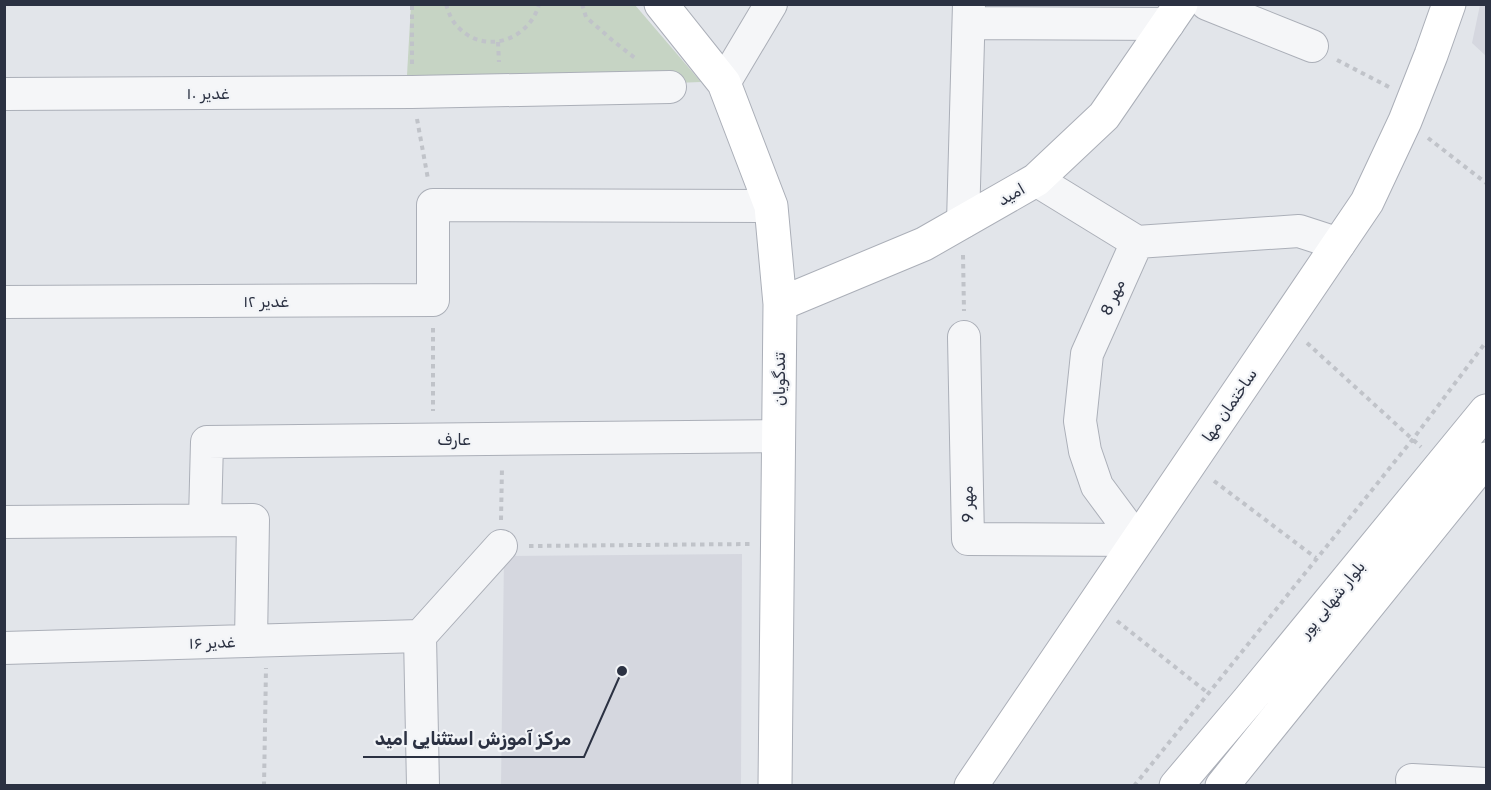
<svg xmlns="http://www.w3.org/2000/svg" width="1491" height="790" font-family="Rubik,Vazirmatn,sans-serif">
<rect width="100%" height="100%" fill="#e2e5ea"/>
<path fill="#d5d7df" d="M1480,5H1486V56L1472,43Z
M742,554L741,785L501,786L504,556Z"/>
<path fill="#c6d4c4" d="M411,4L635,5L701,82L406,93Z"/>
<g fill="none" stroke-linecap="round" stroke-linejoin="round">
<g stroke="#abafb8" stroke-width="34">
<path id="street" d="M1207,4L1312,46
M969,23L1168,24
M724,83L771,4
M4,94L412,92L670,87
M1036,180L1137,242
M963,222L969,4
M1137,242L1087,354L1080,421L1085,451L1097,486L1137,540
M1137,242L1299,231L1339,244
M4,302L433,300V205L771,206
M964,337L968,539L1137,540
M205,520L207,442L779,436
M4,522L253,520L251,641
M4,648L420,636
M1412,780L1486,784
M423,786L420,636L501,546"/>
</g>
<g stroke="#abafb8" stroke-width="35">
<path id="secondary" d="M661,4L724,83L771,206L780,304L775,786
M780,304L924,244L1036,180L1104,116L1181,4
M971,786L1367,202L1405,121L1431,55L1449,4
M1176,786L1248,701L1486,411
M1222,786L1486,459"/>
</g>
<path stroke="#c0c3c9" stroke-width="4" stroke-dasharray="4.5 4.5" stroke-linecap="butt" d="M446,4C449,14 452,22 460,29C487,55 530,39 539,4
M582,4L586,17L612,40L635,58
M498,42L499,62
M1337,60L1389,87
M412,64V4
M417,119L428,179
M1428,138L1486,183
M963,255L964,311
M433,328V411
M1307,343L1421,447
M1214,481L1316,558
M501,520L502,467
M529,546L750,544
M1117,621L1208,693
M264,786L266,668
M1134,786L1413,439L1486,342"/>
<use href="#street" stroke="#f5f6f8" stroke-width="32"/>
<use href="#secondary" stroke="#fff" stroke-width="33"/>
</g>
<g text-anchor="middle" stroke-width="4.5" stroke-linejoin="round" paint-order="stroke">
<g font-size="16" fill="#2b3142" stroke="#f2f4f7">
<text x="208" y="99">غدیر ۱۰</text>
<text transform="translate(1011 194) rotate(-30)" y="6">امید</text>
<text transform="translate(1112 297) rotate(-66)" y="6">مهر 8</text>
<text x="266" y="307">غدیر ۱۲</text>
<text transform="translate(779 379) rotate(-90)" y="6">تندگویان</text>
<text transform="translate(1229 405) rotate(-56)" y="6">ساختمان مها</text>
<text x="454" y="445">عارف</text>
<text transform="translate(967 504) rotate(-91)" y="6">مهر 9</text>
<text transform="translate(1332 599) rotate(-51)" y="6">بلوار شهابی پور</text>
<text transform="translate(212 642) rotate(-2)" y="6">غدیر ۱۶</text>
</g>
</g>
<path fill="none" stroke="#2b3142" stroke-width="2" d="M622 671L584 757H363"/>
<circle fill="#2b3142" stroke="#f2f4f7" stroke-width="2" cx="622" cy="671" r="6"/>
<g font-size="18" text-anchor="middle" font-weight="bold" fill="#2b3142" stroke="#f2f4f7" stroke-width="4.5" stroke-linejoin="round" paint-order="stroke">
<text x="473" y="745">مرکز آموزش استثنایی امید</text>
</g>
<rect width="1491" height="790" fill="none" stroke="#2b3142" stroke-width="12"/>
</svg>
